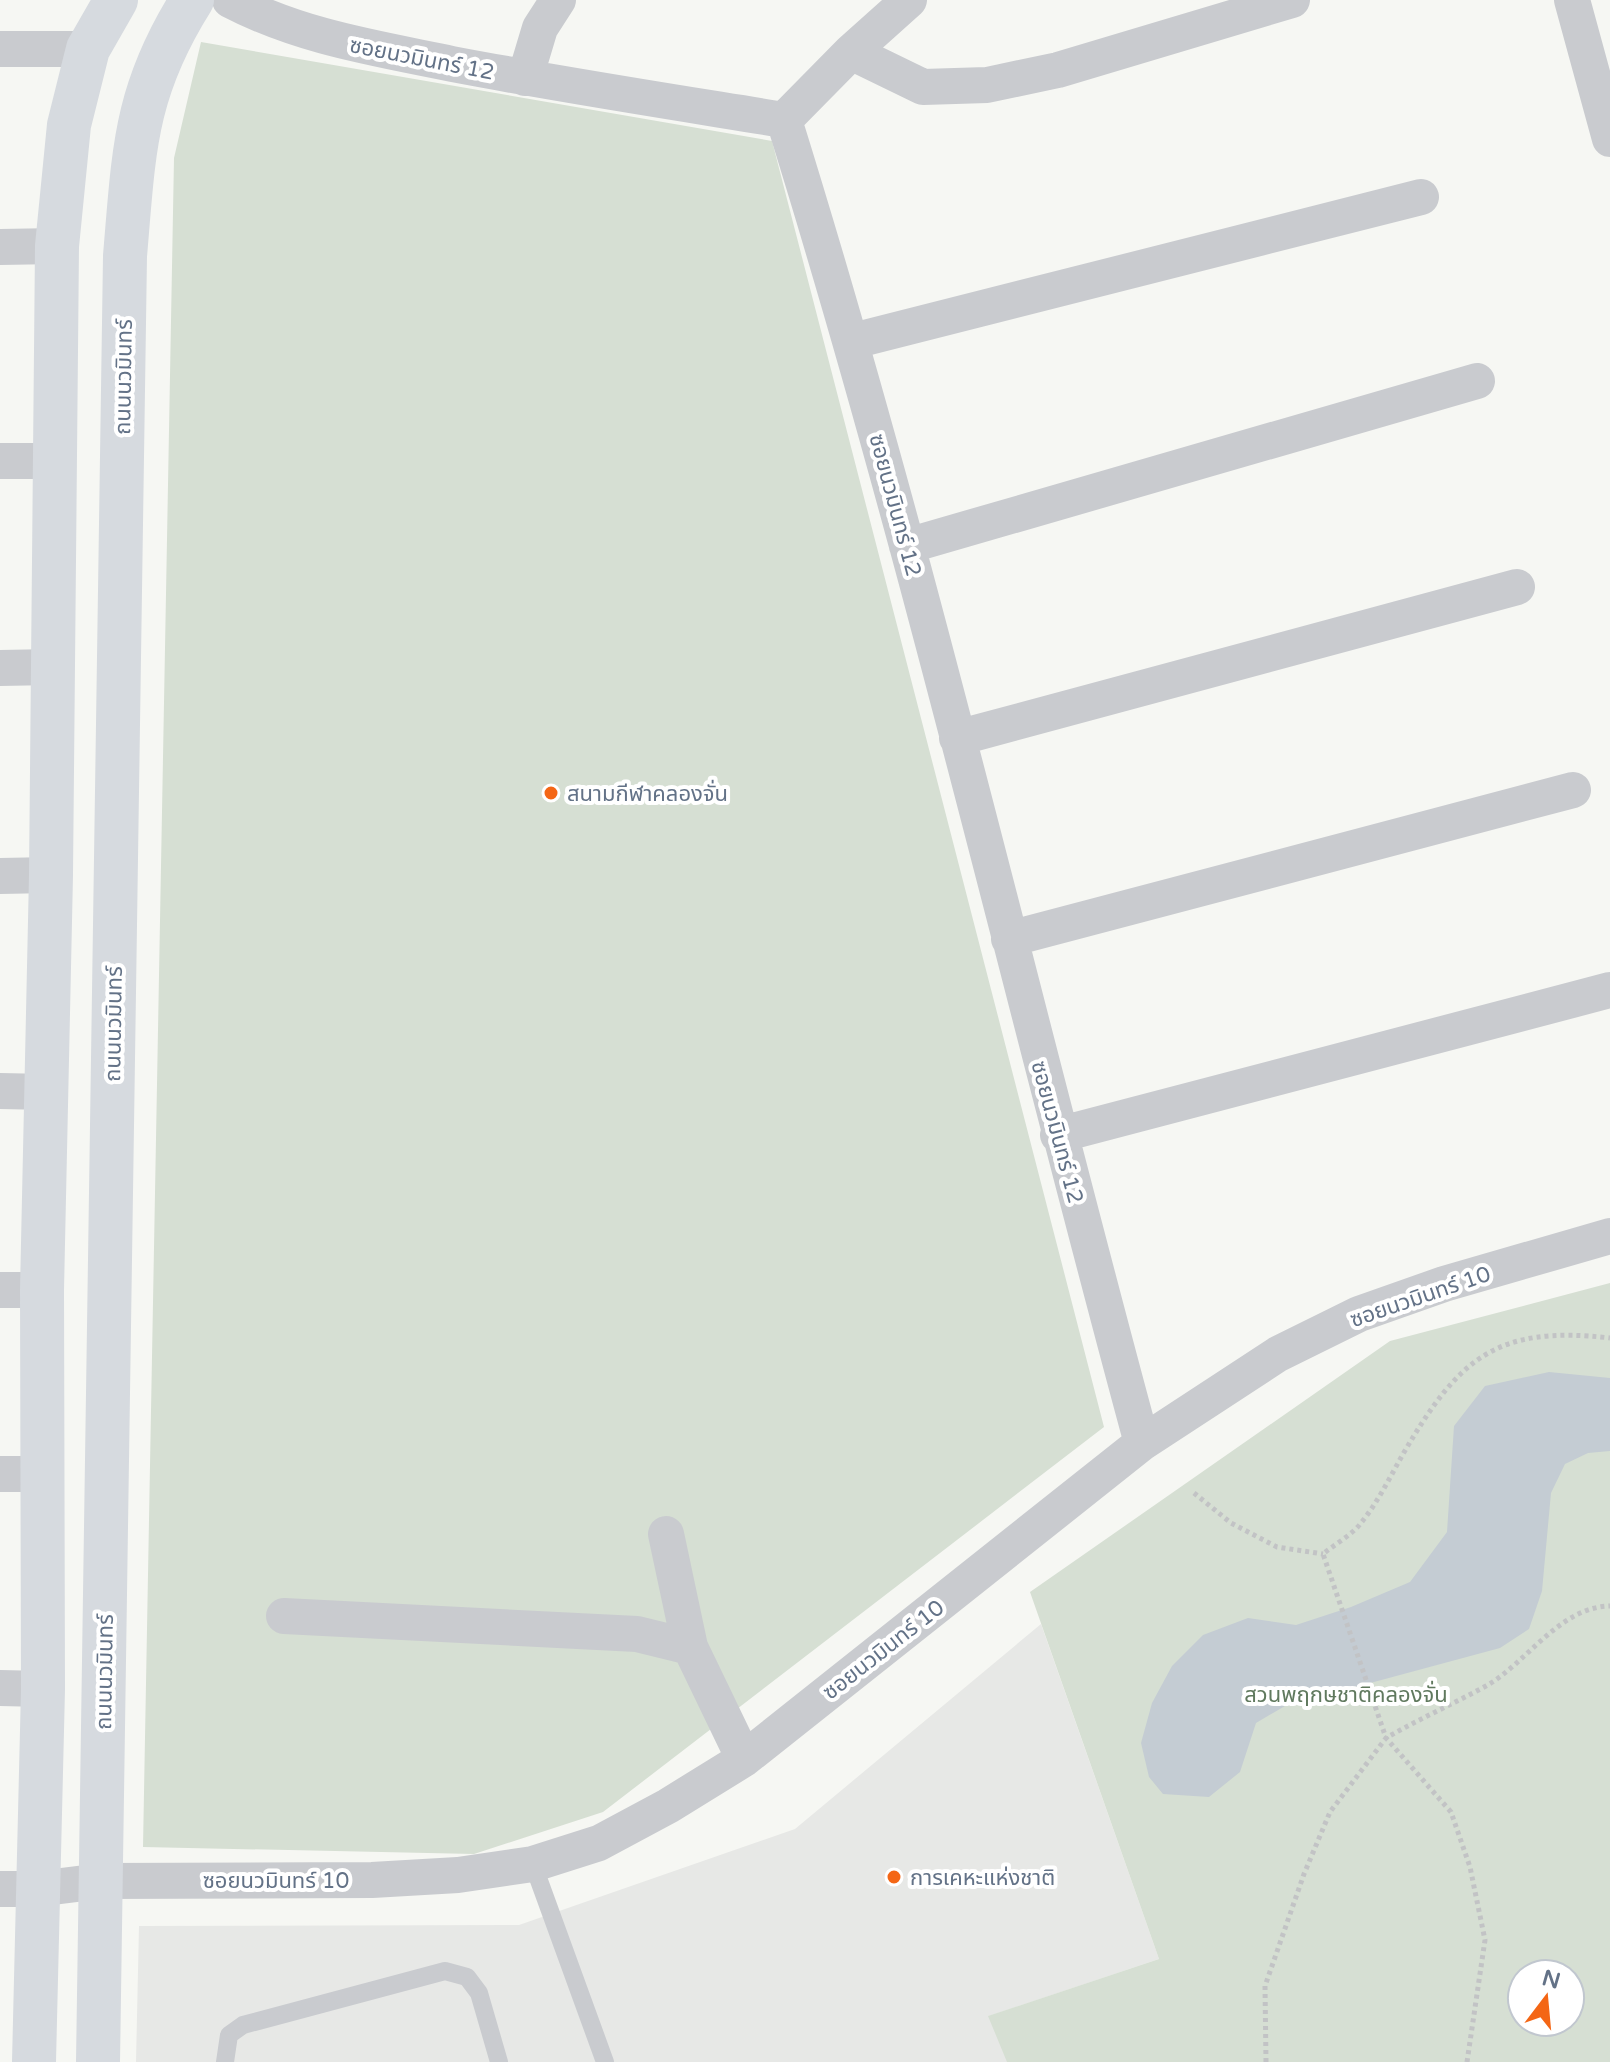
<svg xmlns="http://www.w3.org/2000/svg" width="1610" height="2062" font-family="'Varela Round','Noto Sans Thai',sans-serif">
<rect width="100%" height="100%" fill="#f6f7f3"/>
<path fill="#e7e8e6" d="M1041,1624L1159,1959L989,2016L1008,2062H136L139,1926L519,1925L795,1829Z"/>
<path fill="#d6dfd3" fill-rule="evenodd" d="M201,42L772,141L1104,1427L603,1812L474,1854L143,1847L174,158Z
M1610,1283V2062H1007L988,2016L1159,1959L1030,1592L1390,1341ZM1522,1974H1570V2022H1522Z"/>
<path fill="#c4ccd3" d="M1549,1372L1610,1378V1451L1588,1453L1565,1464L1551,1493L1542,1591L1529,1629L1500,1648L1285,1706L1256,1723L1240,1772L1209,1797L1163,1794L1149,1777L1141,1743L1152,1703L1172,1666L1203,1635L1248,1618L1296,1625L1351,1607L1410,1582L1447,1532L1454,1426L1485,1386Z"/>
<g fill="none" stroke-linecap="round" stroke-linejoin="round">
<path stroke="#c2c3c5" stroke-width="5" stroke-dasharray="4 4" stroke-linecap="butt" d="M1194,1493L1231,1523L1277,1547L1323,1554
M1266,2062L1265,1986L1304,1874L1330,1812L1386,1738L1323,1554C1335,1544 1352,1535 1361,1523C1378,1502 1390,1477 1403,1454C1459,1358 1496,1325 1610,1338
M1467,2062L1485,1940L1470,1867L1451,1812L1386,1738C1419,1719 1453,1704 1486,1686C1527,1663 1559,1607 1610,1606"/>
<path stroke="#c9cbcf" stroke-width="18" d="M533,1864L605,2062
M225,2062L229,2035L243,2025L445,1971L467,1977L479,1993L499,2062"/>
<path stroke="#c9cbcf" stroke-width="36" d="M230,0C301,37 375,48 452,64C562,85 673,102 784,120C920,556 1022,1002 1142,1443
M1572,0L1610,139
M0,49H88
M851,52L909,0
M525,78L540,28L558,0
M784,120L851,52L923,87L987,85L1058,70L1292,0
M0,247L57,246
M853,341L1421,197
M0,461H55
M907,546L1477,381
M0,668L53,667
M957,738L1517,587
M0,876L51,875
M1009,939L1573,790
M0,1091L47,1092
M1058,1135L1610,990
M0,1290H42
M0,1474H44
M666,1534L690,1647
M284,1616L637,1634L690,1647L744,1759
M0,1688L43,1689
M0,1889H37L101,1881L372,1880L458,1875L533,1864L599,1843L668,1806L744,1759L1142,1443L1278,1354L1359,1314L1444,1284L1610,1236"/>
<path stroke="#d6dadf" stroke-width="44" d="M34,2062L43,1689L42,1290L51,875L57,246L69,125L88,49L116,0
M98,2062L125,256C134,151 134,92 192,0"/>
</g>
<g fill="#f46615" stroke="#fff" stroke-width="3">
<circle cx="551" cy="793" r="8"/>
<circle cx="894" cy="1877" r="8"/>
</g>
<g text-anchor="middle" stroke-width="8" stroke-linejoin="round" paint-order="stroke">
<g font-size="22" fill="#637287" stroke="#fff">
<text transform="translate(422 58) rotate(11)" y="8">ซอยนวมินทร์ 12</text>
<text transform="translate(123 377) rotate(-89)" y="8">ถนนนวมินทร์</text>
<text transform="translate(896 505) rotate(75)" y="8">ซอยนวมินทร์ 12</text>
<text transform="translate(113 1024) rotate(-89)" y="8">ถนนนวมินทร์</text>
<text transform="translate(1058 1132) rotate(75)" y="8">ซอยนวมินทร์ 12</text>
<text transform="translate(1420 1296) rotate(-19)" y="8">ซอยนวมินทร์ 10</text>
<text transform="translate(883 1649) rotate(-38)" y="8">ซอยนวมินทร์ 10</text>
<text transform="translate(104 1672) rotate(-89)" y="8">ถนนนวมินทร์</text>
<text x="276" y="1888">ซอยนวมินทร์ 10</text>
</g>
<g font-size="22" fill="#637287" stroke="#fff" text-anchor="start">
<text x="567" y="801">สนามกีฬาคลองจั่น</text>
<text x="910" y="1885">การเคหะแห่งชาติ</text>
</g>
<g font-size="22" fill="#60795e" stroke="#fff">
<text x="1346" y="1702">สวนพฤกษชาติคลองจั่น</text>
</g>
</g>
<g transform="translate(1546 1998) rotate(16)"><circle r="38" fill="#ffffff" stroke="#c1c7cf" stroke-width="2"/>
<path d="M0-6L14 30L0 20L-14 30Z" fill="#f46615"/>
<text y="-12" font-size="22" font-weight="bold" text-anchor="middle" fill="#637287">N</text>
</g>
</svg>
